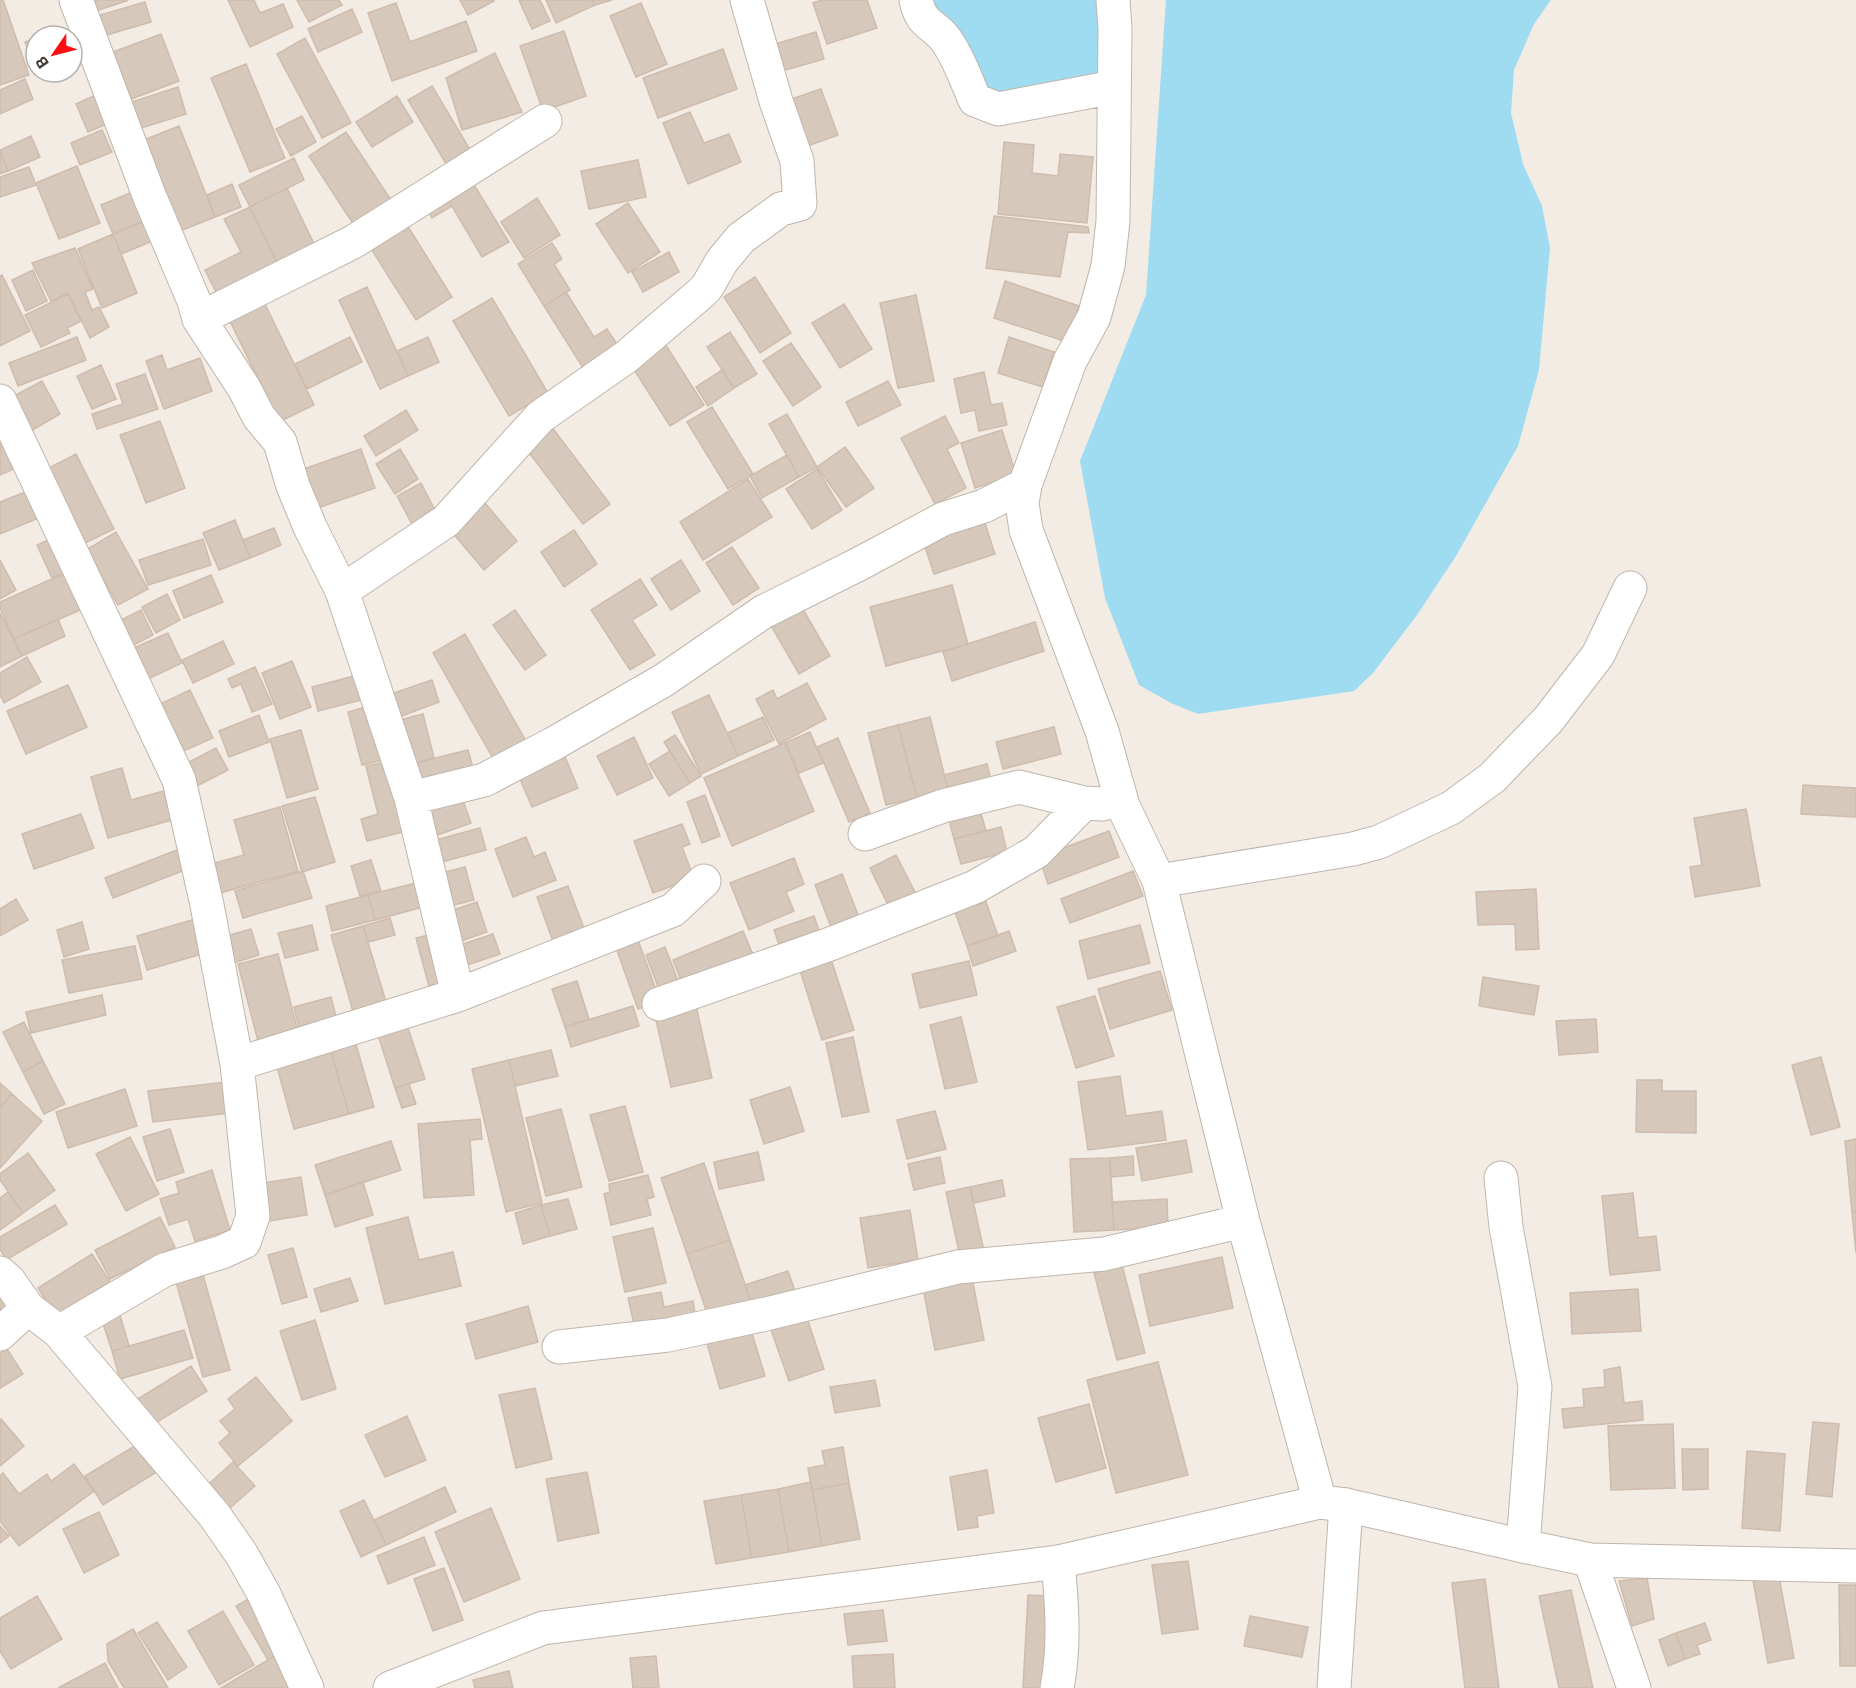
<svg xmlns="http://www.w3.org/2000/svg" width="1856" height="1688" font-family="Roboto,sans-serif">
<rect width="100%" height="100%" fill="#f2ece4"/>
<path fill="#9fdcf1" d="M925,0H1099L1100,76L994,100Z
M1166,0H1551L1534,24L1514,70L1511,113L1523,164L1542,206L1550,248L1539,370L1518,446L1456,556L1417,615L1373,673L1354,691L1198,714L1171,703L1139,685L1105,598L1080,461L1146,295Z"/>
<path fill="#d7c8bc" stroke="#cfbcac" stroke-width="1.5" d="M0,0H3L29,75L0,85Z
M88,0H127V1L92,12Z
M228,0H254L260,13L283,4L293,27L250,47Z
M297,0H339L342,5L309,22Z
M460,0H494V1L468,15Z
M519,0H540L550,21L532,29Z
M546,0H592L595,5L556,23Z
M592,0H612L595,5Z
M822,0H867L877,28L827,44L813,3Z
M145,2L151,22L103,36L97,16Z
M396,3L410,42L466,21L477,51L392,81L368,13Z
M641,3L667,64L636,77L610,16Z
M352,9L362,32L318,52L308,29Z
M61,28L64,36H40Z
M564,31L586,96L543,111L520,46Z
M816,32L824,59L782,71L775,44Z
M161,34L179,81L126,101L108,54Z
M36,38V72L25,42Z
M305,38L351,123L322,138L277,54Z
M723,49L737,89L658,118L643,78Z
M495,53L522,112L462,130L446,78Z
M246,64L285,158L250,172L211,78Z
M25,79L33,99L0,114V90Z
M432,86L475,158L451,172L408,100Z
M178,87L186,114L138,129L129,103Z
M821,89L838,135L799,149L783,102Z
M98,94L111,122L88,132L76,104Z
M397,96L413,122L372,147L356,122Z
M690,112L704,143L729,134L741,162L688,184L663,123Z
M302,116L316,142L291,156L276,129Z
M179,126L215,217L175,233L139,142Z
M102,130L112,152L80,165L71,143Z
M346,132L397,209L359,233L309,156Z
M31,136L40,157L8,171L0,150Z
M1004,142L1034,145L1032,173L1058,176L1060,154L1093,157L1087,223L998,214Z
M0,152L8,171L0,174Z
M294,158L304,180L250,207L239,185Z
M638,160L646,197L589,209L581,171Z
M77,166L100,223L59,239L36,183Z
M29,167L36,185L0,197V177Z
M468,175L509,242L482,257L443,191Z
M232,184L241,207L215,217L207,195Z
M287,188L317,250L280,269L250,207Z
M135,191L147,220L113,234L101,205Z
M443,191L452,206L432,218L423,202Z
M537,198L560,235L524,258L501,222Z
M628,203L660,252L628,273L596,224Z
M250,207L280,269L219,298L205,270L241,252L224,219Z
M994,216L1088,227L1089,233L1068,232L1060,277L986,268Z
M402,217L452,297L416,320L365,239Z
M147,220L155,240L121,254L113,234Z
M113,234L137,293L102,308L78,249Z
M552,243L562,259L554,264L570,290L544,306L518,264Z
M75,248L93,289L85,292L92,310L99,307L109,327L90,338L68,293L51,301L32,263Z
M669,252L679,272L643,292L632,272Z
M33,270L47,301L26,311L12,280Z
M2,275L30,331L0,346V276Z
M755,277L791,333L760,353L724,297Z
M1005,281L1079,306L1067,342L994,318Z
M367,287L408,376L380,389L339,300Z
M566,292L594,337L607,329L620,349L585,371L544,306Z
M68,294L81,321L67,328L70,333L41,347L25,315Z
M916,295L934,381L898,388L880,303Z
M492,298L548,393L509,416L453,321Z
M265,304L314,405L279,422L230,321Z
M844,304L872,349L840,368L812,323Z
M730,332L757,374L734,388L707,347Z
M77,337L86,360L18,386L9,363Z
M350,337L362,362L307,389L295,364Z
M428,337L439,362L408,376L397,351Z
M1009,337L1054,352L1043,387L998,373Z
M791,343L821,387L793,406L763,361Z
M665,344L704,405L670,426L631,365Z
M162,355L167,370L200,358L212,391L164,409L146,361Z
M101,365L116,399L92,409L77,376Z
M722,370L734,388L708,406L696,387Z
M984,372L991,405L1002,403L1007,425L979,431L975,410L961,413L954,379Z
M145,374L158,409L97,429L92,414L123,404L116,384Z
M42,381L60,414L31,431L12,397Z
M888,381L901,405L858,426L846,402Z
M712,407L753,474L728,489L687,422Z
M406,410L418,430L376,456L364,436Z
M787,414L817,467L799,477L769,424Z
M945,416L959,443L947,449L966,488L935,504L901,438Z
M160,421L185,488L146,503L120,435Z
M551,426L610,504L583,524L524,446Z
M0,428L18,467L0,475Z
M1002,430L1016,475L975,488L961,443Z
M845,447L874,488L846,507L817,467Z
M361,449L375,488L312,510L298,471Z
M400,449L418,479L395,494L376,464Z
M76,454L114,529L83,544L45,470Z
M787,455L799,477L762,498L750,476Z
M817,469L842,510L812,529L786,489Z
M748,479L772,517L703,560L680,522Z
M421,483L438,516L414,528L397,496Z
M30,490L41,517L0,534V502Z
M485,503L517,541L484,570L451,531Z
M982,514L995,554L934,574L921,535Z
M235,520L250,558L219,570L203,533Z
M274,528L281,545L250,558L243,540Z
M574,530L597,564L564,587L541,552Z
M116,532L148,589L118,605L86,550Z
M57,536L72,570L52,578L37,545Z
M203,539L211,565L148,585L139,560Z
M732,547L759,588L733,605L706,563Z
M0,560L16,590L0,599Z
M681,560L700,591L671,610L651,579Z
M72,570L89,606L14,639L0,608V602Z
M211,575L223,602L184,618L173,591Z
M640,579L657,605L632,620L655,655L630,670L591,610Z
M952,585L968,644L886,666L870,607Z
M167,594L180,620L156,633L142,607Z
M801,606L830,656L799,674L770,624Z
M141,610L153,635L130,647L117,622Z
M515,610L546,655L525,670L493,625Z
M0,613L22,656L0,667Z
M58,619L65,636L22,656L14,639Z
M1035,622L1044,651L952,681L943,652Z
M168,633L182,663L146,680L132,649Z
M465,634L526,741L494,760L433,653Z
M223,641L234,664L193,683L182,660Z
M27,657L41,682L4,703L0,695V673Z
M292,661L311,707L280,719L262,673Z
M255,667L272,704L252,712L241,684L232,688L228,679Z
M354,676L361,700L318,711L312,687Z
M432,680L439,702L399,717L391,694Z
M807,683L826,719L779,744L756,699L773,690L777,699Z
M68,685L87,727L26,754L7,711Z
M190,690L213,738L179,753L156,706Z
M709,695L738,756L701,774L672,712Z
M373,705L387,759L362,765L348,712Z
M423,714L434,758L411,764L400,720Z
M259,715L269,742L229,757L219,731Z
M763,717L774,740L738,756L727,733Z
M930,717L948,790L917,798L898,725Z
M898,725L917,798L886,805L868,733Z
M1054,727L1061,754L1003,769L996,742Z
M301,730L318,789L287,798L270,739Z
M810,732L823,763L799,773L785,743Z
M675,735L701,776L690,783L664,742Z
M634,737L653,778L617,795L597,756Z
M838,738L870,813L849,822L817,747Z
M785,743L814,811L732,846L704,778Z
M216,748L228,770L199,785L187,763Z
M468,750L473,768L416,782L411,764Z
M670,751L690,783L669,796L649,764Z
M563,752L578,788L532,807L517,772Z
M390,761L407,831L367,841L361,819L378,814L366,766Z
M987,764L991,780L948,790L944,775Z
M122,768L131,800L164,791L172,820L108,838L91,777Z
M1803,785L1856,788V817L1801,814Z
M461,795L471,823L432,837L422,810Z
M705,795L720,836L702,843L687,802Z
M315,797L335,862L302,872L282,806Z
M978,803L986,831L954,839L947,812Z
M280,807L298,871L220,893L211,864L244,855L234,820Z
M1746,809L1760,886L1695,897L1690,867L1702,865L1694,818Z
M81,814L94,848L34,869L22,834Z
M682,824L690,844L682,847L694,878L653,893L634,841Z
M1001,827L1007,852L961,864L954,839Z
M480,828L486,850L438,863L432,841Z
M1109,831L1119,857L1048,884L1039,857Z
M526,837L534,857L545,852L556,880L513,897L495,849Z
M182,848L190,868L113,898L105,878Z
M896,855L919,900L892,913L870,868Z
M794,858L804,884L786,892L794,911L749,930L730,883Z
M371,860L381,891L360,896L351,866Z
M465,867L474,900L446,907L438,874Z
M303,871L312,898L243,918L235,891Z
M1133,871L1143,896L1070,923L1061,899Z
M842,874L859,917L831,927L815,885Z
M420,882L427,906L375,920L368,895Z
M568,886L587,936L555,947L537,897Z
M1536,889L1539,949L1516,950L1515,924L1478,925L1476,892Z
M368,895L375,920L332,931L326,906Z
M16,899L28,920L0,936V909Z
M477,902L487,932L461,941L450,911Z
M986,902L998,936L967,946L955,912Z
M814,916L823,942L783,956L774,930Z
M202,917L212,951L147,970L137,936Z
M390,918L395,935L368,942L363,926Z
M82,922L89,949L64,957L57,930Z
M312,925L318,950L285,958L278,933Z
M1140,925L1150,963L1088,979L1079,941Z
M363,926L387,1005L354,1015L331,935Z
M251,929L259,955L233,963L226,936Z
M743,931L757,964L686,993L673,960Z
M1009,931L1016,951L973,966L967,946Z
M437,933L451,984L430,990L416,938Z
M493,934L500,954L467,965L460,945Z
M637,937L660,1001L638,1009L615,945Z
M135,946L142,979L69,993L62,960Z
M665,947L683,993L663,1000L646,955Z
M278,954L299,1035L259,1045L238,964Z
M830,956L854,1030L822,1040L799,967Z
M969,961L977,995L920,1008L912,974Z
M1160,971L1172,1010L1110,1029L1098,989Z
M1483,977L1539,986L1534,1015L1479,1006Z
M577,981L589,1019L565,1027L552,989Z
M102,995L106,1015L31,1033L26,1012Z
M1095,996L1114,1056L1076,1068L1057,1007Z
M331,997L338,1024L301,1035L294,1007Z
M695,1001L712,1078L671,1087L654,1011Z
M633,1006L639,1026L571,1047L565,1027Z
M961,1017L977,1082L945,1089L930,1025Z
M1596,1019L1598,1052L1559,1055L1556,1021Z
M24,1022L43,1061L23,1072L3,1032Z
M406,1022L425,1079L395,1088L377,1032Z
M853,1037L869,1112L842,1117L826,1043Z
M355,1041L374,1107L349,1114L330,1048Z
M330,1048L349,1114L294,1129L276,1063Z
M551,1050L558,1076L515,1086L509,1060Z
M1821,1057L1840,1127L1811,1135L1792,1065Z
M509,1060L542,1203L506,1212L472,1069Z
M43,1061L65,1104L44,1114L23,1072Z
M1120,1076L1126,1116L1162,1111L1166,1140L1088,1150L1078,1082Z
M1637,1080H1662V1091H1696V1133L1636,1132Z
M226,1082L230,1113L153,1122L148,1091Z
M0,1083L12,1094L0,1107Z
M409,1084L416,1104L402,1108L395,1088Z
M790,1087L804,1131L764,1144L750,1100Z
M125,1089L137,1126L68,1148L56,1112Z
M12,1094L42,1121L0,1168V1107Z
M625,1106L643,1172L609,1181L590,1115Z
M561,1109L582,1187L546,1196L526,1118Z
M935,1111L946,1149L907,1159L897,1120Z
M480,1119L482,1139L470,1140L474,1195L424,1198L418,1124Z
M170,1129L184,1172L157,1181L143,1137Z
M130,1137L159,1194L126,1211L96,1154Z
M1856,1139V1211L1852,1212L1845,1141Z
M1186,1140L1192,1172L1142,1181L1136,1148Z
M391,1141L401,1170L325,1195L315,1165Z
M758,1152L764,1180L719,1189L714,1162Z
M28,1153L55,1190L23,1213L0,1180V1174Z
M1133,1156L1134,1175L1110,1177V1158Z
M940,1157L945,1183L914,1190L908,1164Z
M1110,1158L1114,1230L1074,1232L1070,1159Z
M704,1163L730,1240L687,1254L661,1178Z
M212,1170L230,1230L195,1241L188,1219L169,1225L160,1199L179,1193L176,1182Z
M648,1175L654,1197L647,1199L651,1215L611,1225L604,1194L610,1192L609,1184Z
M301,1177L307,1215L263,1222L256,1184Z
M1002,1180L1005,1196L974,1203L970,1187Z
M363,1182L373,1215L335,1227L325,1195Z
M970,1187L985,1256L961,1261L946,1192Z
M8,1192L23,1213L0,1230V1198Z
M1633,1193L1638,1238L1656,1236L1660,1270L1610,1275L1602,1196Z
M568,1199L577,1229L550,1236L541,1205Z
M1167,1199L1168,1227L1114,1230L1112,1202Z
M55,1205L67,1224L6,1260L0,1249V1237Z
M541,1205L550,1236L523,1244L515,1213Z
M910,1210L918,1260L868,1268L860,1218Z
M1856,1211V1253L1852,1212Z
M160,1217L175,1247L110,1279L95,1250Z
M408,1217L419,1260L453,1252L461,1286L385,1304L366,1228Z
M653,1228L666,1283L625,1292L613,1237Z
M730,1240L752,1305L709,1319L687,1254Z
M293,1248L307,1297L282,1304L268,1255Z
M92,1254L110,1282L56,1317L38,1288Z
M1222,1257L1233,1308L1150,1326L1139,1275Z
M1122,1265L1145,1353L1117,1360L1094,1273Z
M201,1268L230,1370L203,1377L174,1275Z
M788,1271L795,1291L752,1305L745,1285Z
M350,1278L358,1301L321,1312L314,1289Z
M972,1278L984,1340L935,1350L923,1288Z
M1638,1289L1641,1331L1572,1334L1570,1293Z
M661,1292L664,1307L693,1301L696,1322L636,1333L628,1298Z
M0,1293L12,1305L0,1317Z
M528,1306L538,1342L476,1359L466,1324Z
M119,1312L129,1346L112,1351L101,1317Z
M805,1312L824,1369L789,1381L769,1324Z
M315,1320L336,1389L302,1400L280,1331Z
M750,1327L765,1376L720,1389L706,1340Z
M184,1330L193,1358L120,1379L112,1351Z
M7,1349L23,1374L0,1388V1353Z
M1158,1362L1188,1475L1116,1493L1087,1380Z
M191,1366L207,1391L154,1424L138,1399Z
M1620,1367L1624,1403L1642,1401L1643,1420L1564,1428L1562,1409L1584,1407L1583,1389L1605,1387L1604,1370Z
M256,1377L292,1421L238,1466L219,1443L230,1433L220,1421L235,1409L228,1399Z
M875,1380L880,1406L835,1413L830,1387Z
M535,1388L552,1459L516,1468L499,1395Z
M1089,1404L1106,1468L1056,1482L1038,1418Z
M407,1416L426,1460L385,1477L365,1435Z
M1,1419L24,1446L0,1466V1420Z
M1813,1422L1839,1424L1832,1497L1806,1494Z
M1673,1424L1675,1488L1611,1490L1608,1426Z
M143,1441L160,1470L103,1505L85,1476Z
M843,1447L849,1483L812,1490L808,1468L825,1465L822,1451Z
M1682,1449H1708V1489L1683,1490Z
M1747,1451L1785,1454L1780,1531L1742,1528Z
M233,1462L255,1486L222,1515L201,1491Z
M74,1464L94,1491L19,1546L0,1521V1476L3,1473L19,1494L47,1474L51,1481Z
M987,1470L994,1513L977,1516L978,1527L958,1530L950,1477Z
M587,1472L599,1533L558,1541L546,1479Z
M811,1482L822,1546L789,1552L778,1489Z
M849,1483L860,1539L822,1546L812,1490Z
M445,1487L456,1512L386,1545L374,1520Z
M778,1489L789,1552L752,1558L741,1495Z
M741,1495L752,1558L716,1564L704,1501Z
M364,1500L386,1545L361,1557L340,1511Z
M491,1508L520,1579L464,1602L435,1532Z
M99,1512L119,1555L84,1573L63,1529Z
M0,1526L9,1536L0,1543Z
M424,1537L435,1565L388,1584L377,1556Z
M1188,1561L1198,1629L1162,1634L1152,1565Z
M444,1568L463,1620L433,1631L414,1579Z
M1778,1571L1794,1658L1768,1663L1752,1575Z
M1647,1578L1654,1619L1632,1626L1619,1581Z
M1485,1579L1499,1688H1465L1452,1583Z
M1839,1585H1856V1666H1840Z
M1571,1590L1593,1688H1559L1539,1596Z
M1028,1595L1052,1596L1048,1688H1023Z
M37,1596L62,1639L11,1669L0,1651V1618Z
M250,1598L282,1651L268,1660L236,1606Z
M883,1610L887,1641L848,1645L844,1614Z
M223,1611L254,1665L219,1685L188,1631Z
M1250,1616L1308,1627L1302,1657L1244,1646Z
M157,1622L187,1667L168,1680L138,1633Z
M1705,1623L1711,1640L1697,1645L1700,1654L1685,1659L1676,1633Z
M133,1629L168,1688H124L108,1661L107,1644Z
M1676,1633L1685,1659L1668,1666L1659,1640Z
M282,1651L298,1688H221L268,1660Z
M893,1654L895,1688H854L852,1656Z
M656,1656L659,1688H633L630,1658Z
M105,1663L118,1688H58Z
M509,1671L513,1688H475L473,1680Z"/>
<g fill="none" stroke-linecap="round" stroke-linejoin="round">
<g stroke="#c1b5aa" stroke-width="35">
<path id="minor" d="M76,0L149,195L194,301L199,319L244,388L259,417L280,442L293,486L310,527L342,591L411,798L484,780L553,744L664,680L763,612L859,564L943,519L984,506L1025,485
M916,0C921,26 934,23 946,40C959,58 966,80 975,100L998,109L1114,87
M1113,0L1115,29L1113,221L1108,266L1094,317L1070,361L1025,485L1022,503L1026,530L1102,731L1123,806L1159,881L1243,1221L1320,1502
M199,319L353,242L545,121
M0,401L179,780L207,905L237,1064L253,1216L244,1242L222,1252L164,1270L59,1332
M342,591L446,521L540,417L626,357L700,294L707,287L722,261L741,238L781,209L800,204L797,161L776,101L747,0
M865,834L943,806L1019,787L1084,803L1103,804
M1159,881L1353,849L1379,842L1451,808L1492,778L1548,720L1598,655L1630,588
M458,995L673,910L704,881
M659,1004L833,943L975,887L1036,852L1084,803
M237,1064L458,995L411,798
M1501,1178L1506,1227L1535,1387L1523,1546
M0,1273L9,1281L28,1308L59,1332L215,1516L242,1555L264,1594L307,1688
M0,1334L28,1308
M559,1347L668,1335L766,1314L958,1267L1104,1254L1243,1221
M1590,1560L1634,1688
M1057,1688C1065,1647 1062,1604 1058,1562
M1334,1688L1346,1505"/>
</g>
<g stroke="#c1b5aa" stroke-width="35">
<path id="tertiary" d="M390,1688L543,1628L1058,1562L1320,1502L1346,1505L1523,1546L1590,1560L1856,1566"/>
</g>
<use href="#minor" stroke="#fff" stroke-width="33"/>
<use href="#tertiary" stroke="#fff" stroke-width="33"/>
</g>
<g transform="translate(54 54) rotate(235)"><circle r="28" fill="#ffffff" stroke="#b4b1ae" stroke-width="1.5"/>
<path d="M0-4.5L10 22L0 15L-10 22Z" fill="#fc1113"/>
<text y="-9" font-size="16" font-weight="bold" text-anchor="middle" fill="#443b34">B</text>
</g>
</svg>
